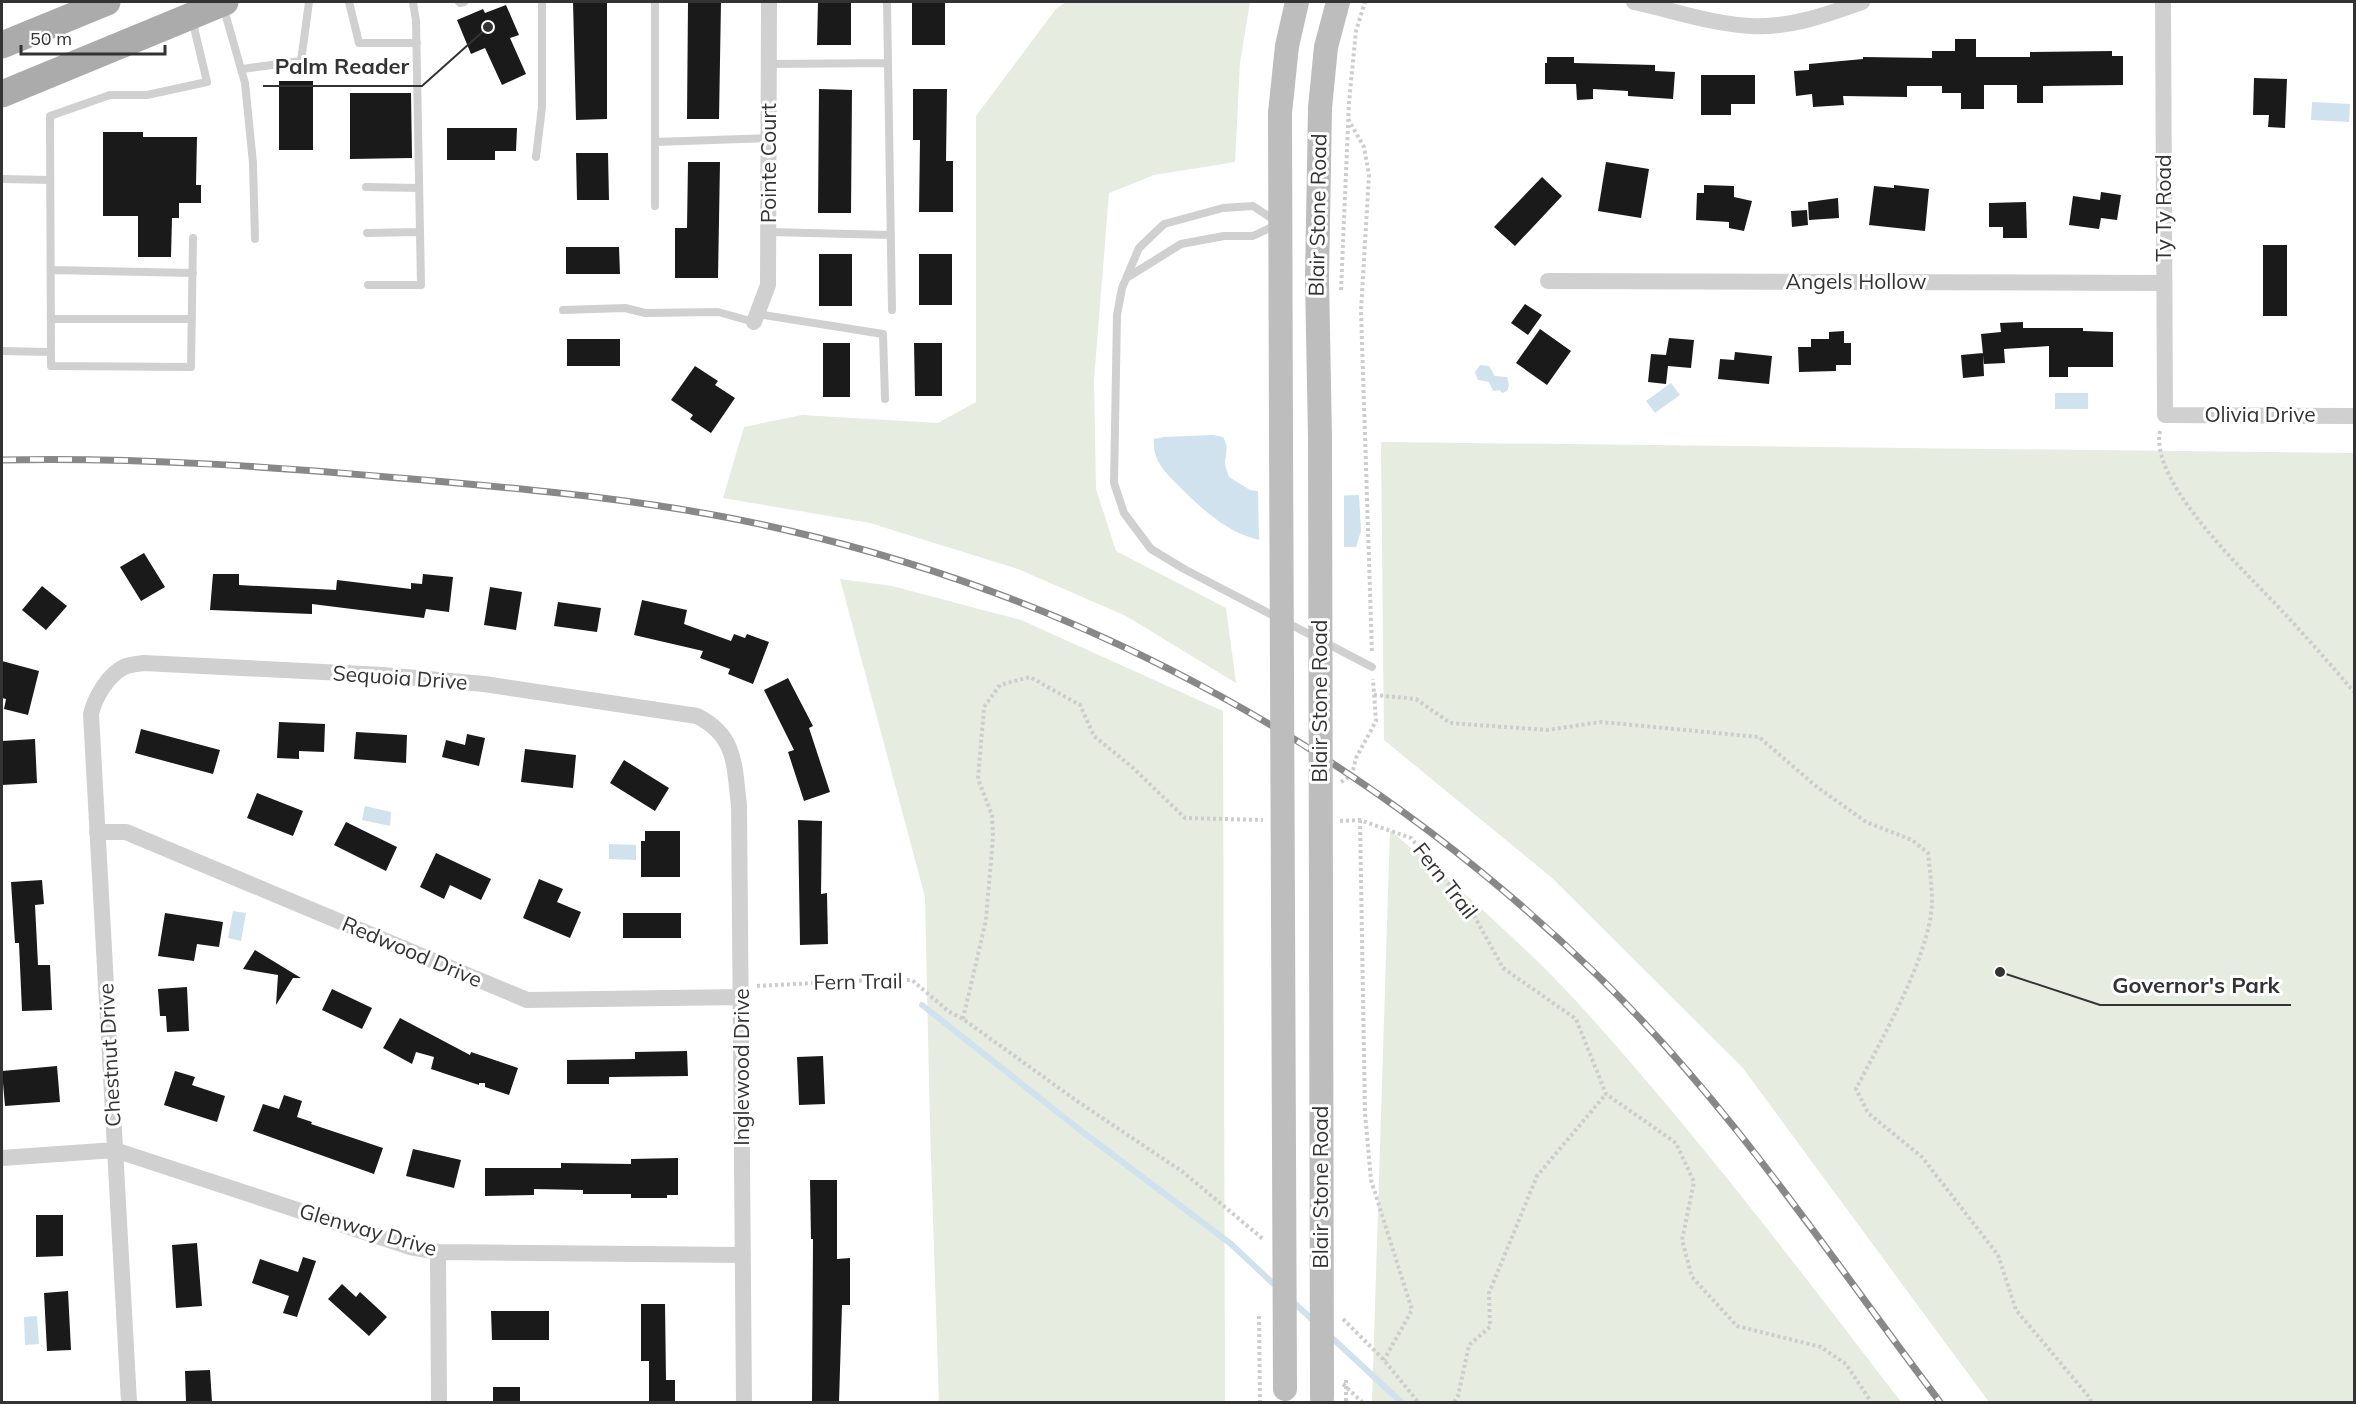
<svg xmlns="http://www.w3.org/2000/svg" width="2356" height="1404" font-family="Mulish,sans-serif">
<rect width="100%" height="100%" fill="#fff"/>
<path fill="#e6ecdf" d="M1066,2H1250L1240,63L1235,162L1154,175L1109,193L1094,380L1096,489L1116,551L1226,608L1236,683L1126,616L1018,569L870,523L723,498L744,427L802,415L938,423L976,402V116L1056,9Z
M1381,442L2354,453V1402H1989L1742,1067L1551,877L1384,740Z
M840,579L892,586L1021,620L1223,711L1225,1402H939L930,1125L925,897Z
M1390,830C1458,888 1527,946 1587,1013C1698,1136 1800,1270 1901,1402H1372Z"/>
<path fill="#cfe2ee" d="M2312,102L2350,104L2349,122L2311,120Z
M1480,365L1489,366L1495,376L1507,377L1509,385L1507,391L1502,393L1500,390L1493,391L1489,382L1478,380L1475,372Z
M1671,383L1680,395L1655,413L1646,401Z
M2055,393H2088V409H2055Z
M1213,435L1223,437C1229,447 1226,452 1225,462C1225,467 1228,473 1229,477L1250,490L1300,497L1359,495L1361,531L1356,547C1319,547 1277,549 1241,534C1218,524 1193,501 1176,483C1163,470 1152,458 1154,439L1164,437Z
M365,806L391,812L390,826L362,820Z
M609,844L636,845V860L609,859Z
M233,911L246,913L241,941L228,938Z
M37,1316L39,1344L25,1345L24,1317Z"/>
<path fill="#fff" d="M1258,488L1301,494L1344,493V550L1301,549L1259,543Z"/>
<g fill="none" stroke-linecap="round" stroke-linejoin="round">
<path stroke="#cfe2ee" stroke-width="6" d="M922,1005L1080,1130L1231,1244L1278,1288
M1292,1301L1316,1323
M1330,1336L1401,1402"/>
</g>
<path fill="#1a1a1a" d="M573,2H607V119L576,120Z
M688,2H721L719,119H687Z
M818,2H851V45H817Z
M912,2H945V45H912Z
M506,5L519,35L510,38L526,74L502,85L485,48L471,54L457,20L483,9L485,13Z
M1955,39H1976V57H2030V52L2112,51V56H2123V85L2043,86V103H2017V85H1984V109H1961V93H1942V86H1907V97L1843,96L1844,105L1813,107L1812,94L1796,96L1794,71L1809,70V64L1863,59V57L1932,58V51H1955Z
M1547,57H1574V63L1655,65V71L1675,72L1673,99L1628,96V91L1593,89V99L1577,100L1576,84H1545V63H1547Z
M1701,75H1755V104H1731V115H1701Z
M2254,78L2287,79L2285,128L2268,127L2269,115H2253Z
M279,81H313V150H279Z
M819,89L852,90L851,213H818Z
M913,89H947L946,161H953V212H919L920,140H913Z
M350,93H411L412,158L350,159Z
M447,128H517L516,151H495V160H447Z
M103,132H143V137H197L196,185H201V203H179V218H172L171,257H138V216H103Z
M576,153H608L609,200H577Z
M688,162H720L718,278H675V228H687Z
M1606,162L1649,169L1641,218L1598,211Z
M1542,177L1562,196L1515,246L1494,227Z
M1704,185L1734,186V197L1752,201L1744,231L1729,228V222L1696,220L1697,193H1704Z
M1894,185L1929,189L1925,231L1869,225L1874,186L1894,188Z
M2101,192L2121,195L2117,220L2101,218L2099,229L2069,225L2073,196L2100,200Z
M1838,198L1839,218L1809,220L1808,202Z
M2026,202L2027,238H2003V227H1989V203Z
M1807,210L1808,225L1792,227L1791,211Z
M2263,245H2287V316H2263Z
M566,247H619L620,274H566Z
M819,254H852V306H819Z
M919,254H952V305H919Z
M1525,304L1542,315L1528,335L1511,323Z
M2023,322V328H2083V331L2113,332V367H2068V377H2049V346L2004,349L2005,363L1984,364L1981,334L2001,332L2000,323Z
M1540,329L1571,351L1547,385L1516,363Z
M1844,331V343H1851V365H1836V371L1799,372L1798,347H1811V339H1829V332Z
M1669,338L1694,340L1691,368L1668,366L1666,384L1648,382L1651,354L1666,355Z
M567,339H620V366H567Z
M823,343H850V397H823Z
M914,343H942V396H915Z
M1735,352L1772,356L1769,384L1718,379L1720,359L1734,360Z
M1983,353L1984,376L1963,378L1961,355Z
M695,366L718,381L715,385L735,398L711,433L690,419L693,415L671,400Z
M144,553L165,587L141,601L120,567Z
M213,574H239V585L336,590L337,580L411,589V583L422,584L423,574L453,577L449,612L426,609L424,618L312,604V614L210,610Z
M42,586L67,606L46,630L22,610Z
M490,587L522,592L516,630L484,625Z
M642,600L687,610L684,624L731,641L734,634L745,638L747,634L769,642L753,684L728,674L730,669L700,658L703,651L634,635Z
M558,602L601,608L597,632L554,626Z
M2,661L39,671L28,715L4,709L6,699L2,698Z
M788,678L813,726L809,728L830,792L804,801L788,752L794,750L764,690Z
M279,722L325,724L324,752L299,751V759L277,758Z
M141,729L220,750L213,774L135,753Z
M356,732L407,735L406,763L354,759Z
M467,734L485,738L479,766L442,757L446,740L465,745Z
M35,739L37,783L2,785V741Z
M525,749L576,755L573,788L521,782Z
M624,760L669,788L655,811L610,783Z
M257,793L303,811L293,836L247,818Z
M798,820L822,821L821,894L827,893L828,944L800,945Z
M346,822L397,847L386,871L334,845Z
M645,831H680V877H641V841H645Z
M436,853L491,879L481,900L450,885L444,899L420,887Z
M539,879L563,889L557,902L581,912L570,938L523,918Z
M42,880L44,904L35,905L38,965H50L52,1010L22,1011L19,943H15L11,882Z
M165,913L223,922L219,947L197,944L194,961L158,956Z
M623,913H681V938H623Z
M255,950L301,978H293L276,1005L278,975L243,969Z
M187,987L189,1031L167,1032L166,1016H160L158,989Z
M332,989L372,1008L362,1029L322,1010Z
M400,1018L470,1055L471,1052L518,1068L509,1095L485,1087V1083H479V1085L431,1069L434,1057L416,1052L412,1064L383,1048Z
M687,1051L688,1076L609,1077V1084H567V1060L635,1059V1052Z
M823,1056L825,1104L799,1105L797,1057Z
M57,1066L60,1102L5,1106L2,1071Z
M175,1071L195,1077L192,1085L225,1096L217,1122L164,1105Z
M284,1095L302,1101L297,1117L312,1122L311,1124L383,1148L374,1174L253,1131L263,1104L279,1109Z
M413,1149L461,1160L454,1188L406,1176Z
M678,1158V1195H667V1198H631V1194H583V1190L534,1189V1195L485,1196V1168H561V1163L631,1164V1159Z
M810,1180H837V1259L850,1258V1305H842L839,1402H812L813,1239H811Z
M36,1215H63V1256L36,1257Z
M197,1243L202,1306L176,1308L172,1245Z
M303,1257L316,1261L297,1317L283,1313L289,1296L252,1283L260,1259L298,1272Z
M342,1284L356,1297L360,1292L387,1317L369,1336L328,1299Z
M68,1291L71,1350L47,1351L44,1293Z
M641,1304H665L666,1380H675V1402H649V1361H641Z
M491,1311H549V1340H492Z
M210,1370L212,1402H186L185,1371Z
M493,1387H520V1402H493Z"/>
<g fill="none" stroke-linecap="round" stroke-linejoin="round">
<path stroke="#cdcdcd" stroke-width="4" stroke-dasharray="3 3" stroke-linecap="butt" d="M1348,119L1364,147L1369,175L1361,311L1372,653
M1341,290L1349,102L1356,31L1365,2
M2160,431C2149,484 2249,575 2284,613C2308,639 2331,665 2354,692
M1374,695L1416,699L1450,723L1547,730L1601,722L1759,737L1817,787L1866,822L1912,840L1928,853C1930,870 1932,887 1932,904C1929,958 1881,1040 1856,1089L1868,1113L1922,1157L1998,1255L2016,1310L2090,1398L2091,1402
M1341,782L1352,775L1356,758L1376,721L1373,679
M1360,820L1365,1113L1371,1180L1412,1310L1384,1360
M1340,821L1360,820L1411,838L1472,912L1503,968L1576,1019L1606,1094L1676,1143L1694,1182L1682,1240L1692,1277L1737,1326L1821,1347L1846,1364L1871,1402
M757,986L871,980H912L948,1011L963,1019L1077,1101L1183,1172L1263,1239
M963,1019L986,920L993,836L992,815L978,779L984,707L1000,685L1030,677L1080,705L1094,736L1132,767L1185,818L1263,820
M1259,1316L1260,1402
M1343,1319L1384,1360L1418,1402
M1343,1384L1362,1402
M1346,1398V1402
M1454,1402L1458,1396L1469,1345L1490,1327L1489,1293L1537,1176L1606,1094"/>
<path stroke="#d0d0d0" stroke-width="8" d="M349,2L359,43H417
M459,2L460,3L464,2
M887,2L892,310
M223,6L245,83L253,163L255,239
M192,19L207,82L147,95H110L50,116L51,366L191,367L193,238
M769,64L888,63
M242,69L301,61L309,2
M655,142L769,138
M536,157L542,107V2
M2,179L50,180
M366,187L419,188
M655,206V2
M1277,222L1253,206L1223,208L1164,224L1139,248L1122,288L1117,315L1114,483L1124,513L1151,549L1184,569L1372,667
M768,232L891,235
M367,233L420,232
M51,270L193,273
M1128,277L1181,244L1224,236H1253L1276,225
M368,285H421L416,21L413,2
M563,310L625,308L645,313L718,312L754,322
M757,314L883,334L885,399
M51,319H192
M2,351L51,352"/>
<path stroke="#d0d0d0" stroke-width="16" d="M1634,2C1672,10 1712,24 1751,26C1790,28 1826,15 1862,2
M2163,2L2165,415L2354,416
M1548,281L2164,283
M754,322L768,285L769,2
M97,832H126L527,1000L741,997
M2,1158L115,1150L410,1247L438,1252L743,1255
M438,1252L439,1402
M129,1402L91,714C95,697 108,675 124,667C130,664 138,664 144,663L383,675L484,684L697,716C737,736 734,766 739,805L744,1402"/>
<path stroke="#bdbdbd" stroke-width="24" d="M1281,438L1280,113L1287,46L1297,2
M1320,438L1317,279L1320,108L1326,47L1338,2"/>
<path stroke="#ababab" stroke-width="27" d="M2,45L107,2
M2,94L225,2"/>
<g stroke="#888" stroke-width="7">
<path id="rail" d="M2,460C138,457 276,467 412,479C538,490 663,501 786,530C1093,601 1371,756 1597,975C1729,1102 1830,1257 1940,1402"/>
</g>
<use href="#rail" stroke="#fff" stroke-width="4.5" stroke-dasharray="14" stroke-linecap="butt"/>
<path stroke="#cdcdcd" stroke-width="4" stroke-dasharray="3 3" stroke-linecap="butt" d="M1346,1380V1398"/>
<path stroke="#bdbdbd" stroke-width="24" d="M1281,438L1285,1389
M1320,438L1322,1398"/>
</g>
<g text-anchor="middle" stroke-width="6" stroke-linejoin="round" paint-order="stroke">
<g font-size="21" fill="#333" stroke="#fff">
<text transform="translate(769 163) rotate(-90)" y="7">Pointe Court</text>
<text transform="translate(2164 208) rotate(-90)" y="7">Ty Ty Road</text>
<text transform="translate(1318 215) rotate(-89)" y="7">Blair Stone Road</text>
<text x="1856" y="289">Angels Hollow</text>
<text x="2260" y="422">Olivia Drive</text>
<text transform="translate(400 678) rotate(4)" y="7">Sequoia Drive</text>
<text transform="translate(1320 701) rotate(-90)" y="7">Blair Stone Road</text>
<text transform="translate(1445 881) rotate(52)" y="7">Fern Trail</text>
<text transform="translate(412 952) rotate(23)" y="7">Redwood Drive</text>
<text transform="translate(858 982) rotate(-1)" y="7">Fern Trail</text>
<text transform="translate(110 1055) rotate(-93)" y="7">Chestnut Drive</text>
<text transform="translate(742 1067) rotate(-90)" y="7">Inglewood Drive</text>
<text transform="translate(1321 1187) rotate(-90)" y="7">Blair Stone Road</text>
<text transform="translate(368 1230) rotate(16)" y="7">Glenway Drive</text>
</g>
</g>
<path fill="none" stroke="#333" stroke-width="2" d="M488 27L422 86H263M2000 972L2100 1005H2291"/>
<g fill="#333" stroke="#fff" stroke-width="2">
<circle cx="488" cy="27" r="6"/>
<circle cx="2000" cy="972" r="6"/>
</g>
<g font-size="22" text-anchor="middle" font-weight="bold" fill="#333" stroke="#fff" stroke-width="6" stroke-linejoin="round" paint-order="stroke">
<text x="342" y="74">Palm Reader</text>
<text x="2196" y="993">Governor's Park</text>
</g>
<rect width="2356" height="1404" fill="none" stroke="#333333" stroke-width="6"/>
<path d="M21 45v9h144v-9" fill="none" stroke="#333333" stroke-width="3"/>
<text x="30" y="45" font-size="18" fill="#333333" stroke="#ffffff" stroke-width="4.5" paint-order="stroke">50 m</text>
</svg>
